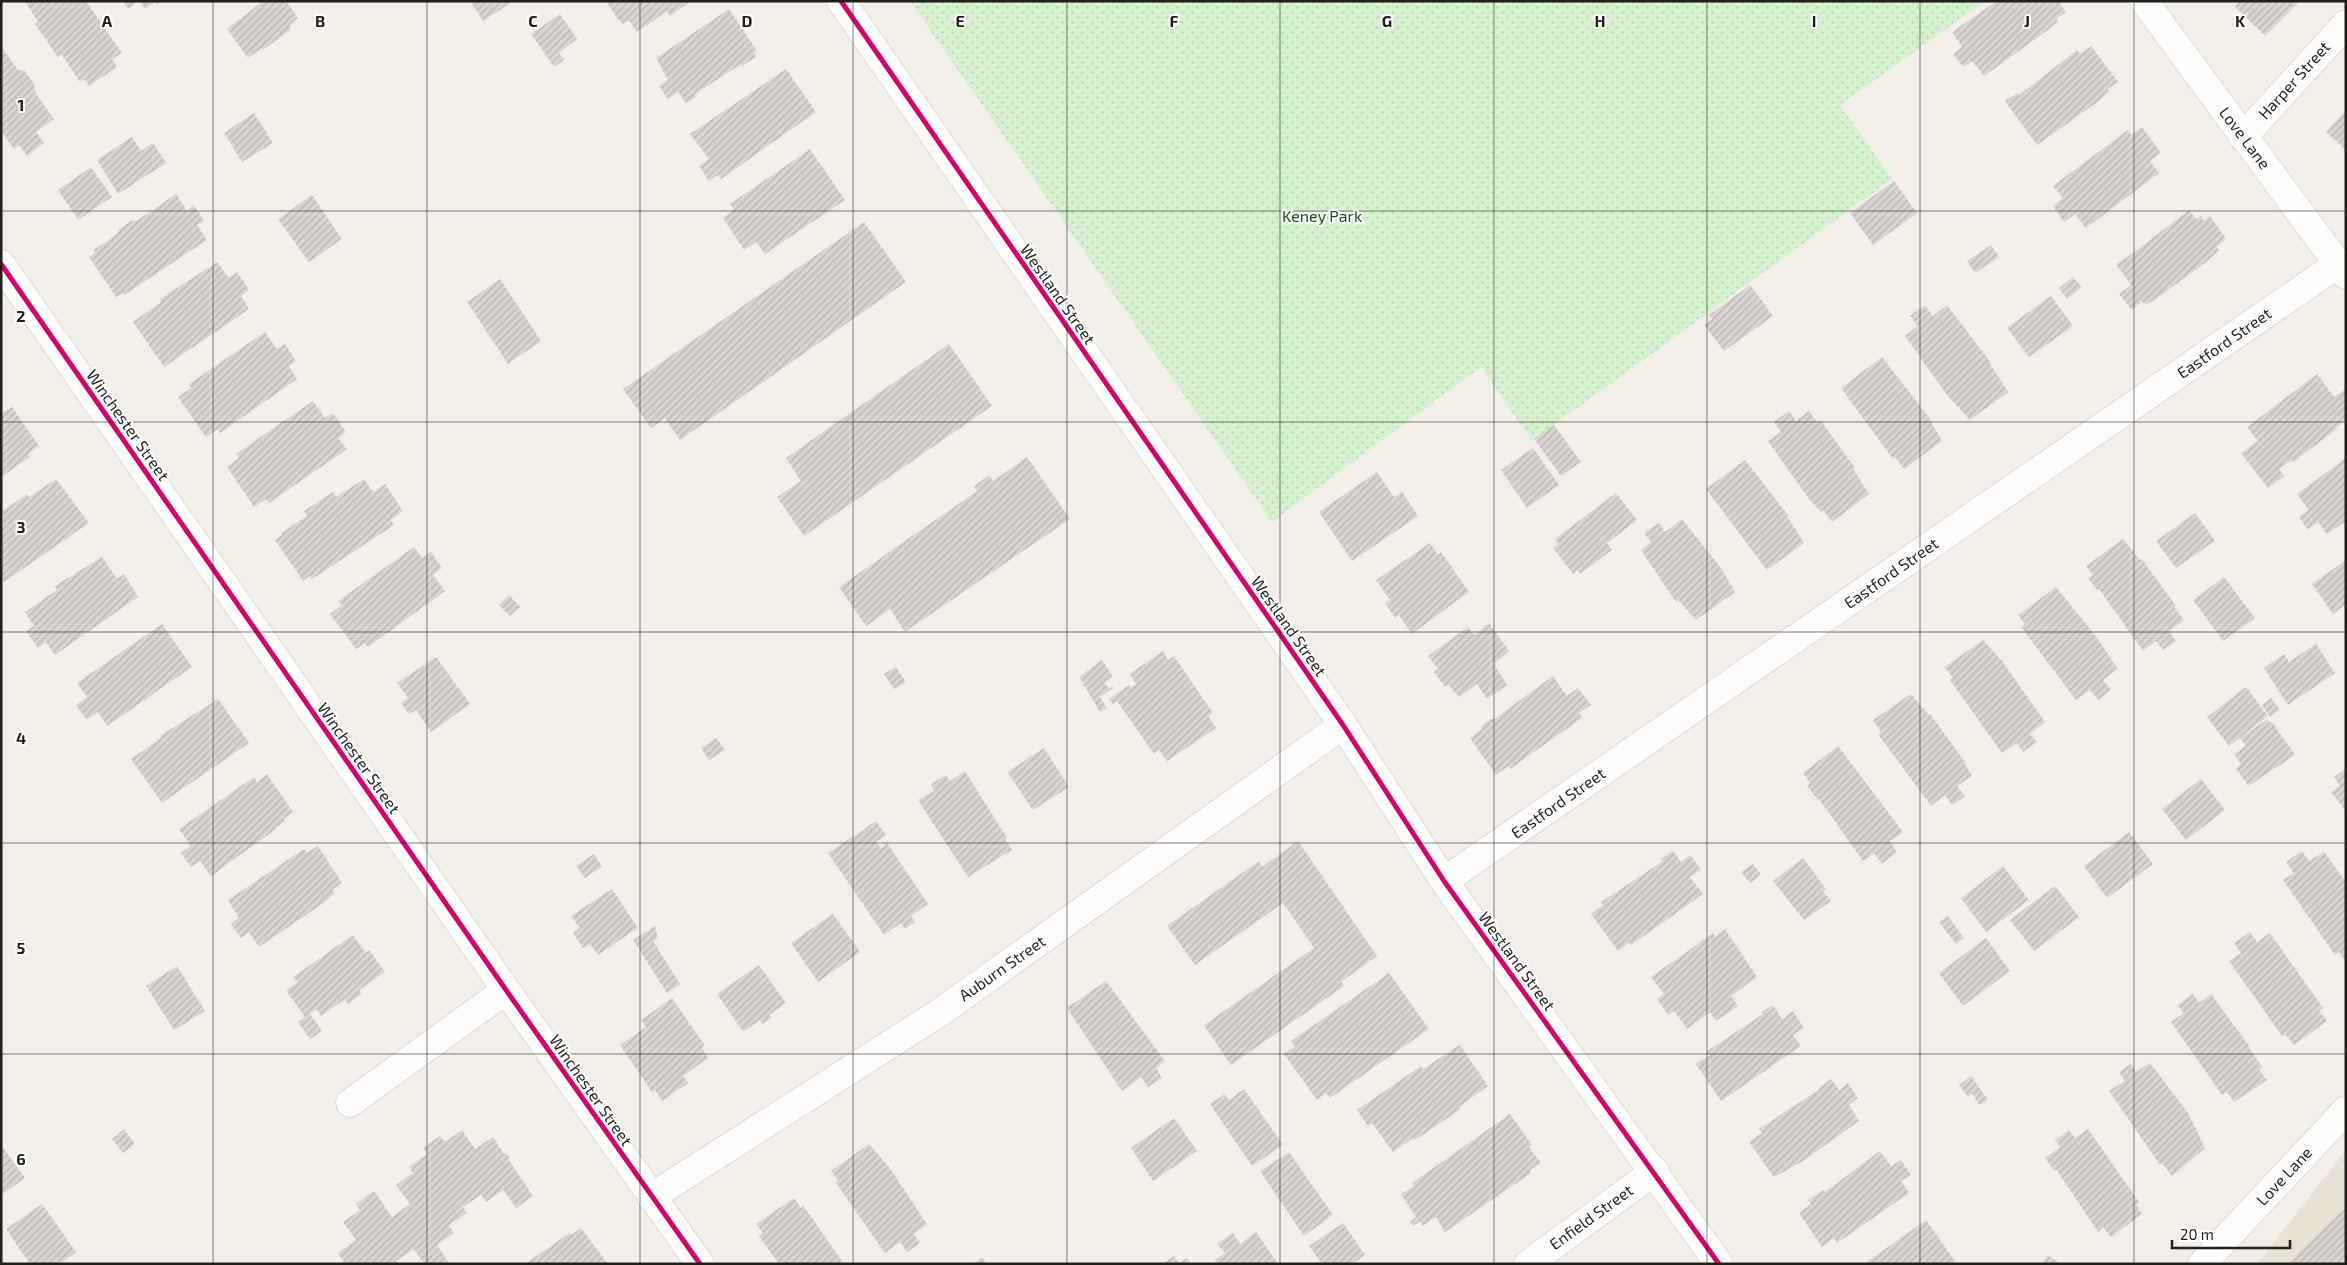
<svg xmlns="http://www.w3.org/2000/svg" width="2347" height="1265" font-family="'Exo 2',sans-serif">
<defs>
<pattern id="park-dots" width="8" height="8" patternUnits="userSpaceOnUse" patternTransform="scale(1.25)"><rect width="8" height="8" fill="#d5f2cf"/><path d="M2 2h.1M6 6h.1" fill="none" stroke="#b7cfb1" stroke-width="1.8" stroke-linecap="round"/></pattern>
<pattern id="building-hatch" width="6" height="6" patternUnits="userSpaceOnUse" patternTransform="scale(1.25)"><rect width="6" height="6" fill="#d9d6d2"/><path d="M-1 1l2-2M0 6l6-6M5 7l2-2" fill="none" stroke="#bab7b4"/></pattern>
</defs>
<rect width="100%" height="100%" fill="#f2efe9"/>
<path fill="#e8e2d5" d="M2346,1150V1264H2257Z"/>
<path fill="url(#park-dots)" d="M910,1H1985L1840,105L1892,179L1532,441L1481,367L1272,522Z"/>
<path fill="url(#building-hatch)" d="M25,1H86L122,53L112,59L117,67L89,86L84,79L80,82L62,55L58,57L35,24L38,22Z
M123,1H138L128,9Z
M140,1H163L157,5L155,2L145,9Z
M263,1H286L298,18L290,25V30L263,50L262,48L248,58L227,29Z
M470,1H514L483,21Z
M606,1H691L670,16L667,11L637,32L629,20L623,24L617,18Z
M1997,1H2058L2066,12L2056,19L2058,21L2048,30L1984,76L1972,61L1963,67L1953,54L1962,47L1952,32Z
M2240,1H2300L2265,36L2235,7Z
M729,9L757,51L754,53L756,57L742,66L741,64L695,94L697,96L686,103L678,92L668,99L659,86L668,80L656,58Z
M560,14L577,39L559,53L564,60L554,67L531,34Z
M1,46L18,70L25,71L34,84L36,94L54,119L36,132L44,143L27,156L19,145L14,149L1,131Z
M2091,46L2118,82L2108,89L2109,91L2099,101L2037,145L2005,101L2018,93L2019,95L2077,50L2080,54Z
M786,69L816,112L721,179L718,175L709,181L699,166L709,159L690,134Z
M2346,110V150L2326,132Z
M254,113L273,143L242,162L224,133Z
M2142,127L2161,153L2150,161L2159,173L2086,228L2075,214L2064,222L2053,206L2063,198L2053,186L2128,130L2131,135Z
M132,137L141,151L153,143L166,163L118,194L97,160Z
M810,149L845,200L765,254L756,242L744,250L723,218L734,210L730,204Z
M91,167L112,197L78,220L58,190Z
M1894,181L1917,213L1873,245L1850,213Z
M176,194L187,211L194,205L204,221L197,225L207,240L124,295L123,293L116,297L89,257L95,253L94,250L117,234L119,229L131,221L138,220Z
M312,195L342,239L309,262L278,219Z
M2189,210L2196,219L2201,216L2204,221L2210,216L2226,239L2216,247L2219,250L2206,262L2156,299L2145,305L2142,301L2132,310L2119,294L2131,285L2116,264L2129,256Z
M864,222L906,282L680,440L665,418L651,428L623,389Z
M1991,245L1999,257L1975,273L1967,261Z
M217,262L229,278L237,272L249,290L241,296L249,309L164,367L133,322L161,302L160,299Z
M2073,277L2082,287L2067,299L2059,288Z
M500,279L541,341L508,364L467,302Z
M1750,285L1773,316L1724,351L1704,325L1712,319L1709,315Z
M2051,296L2073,326L2029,357L2007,328Z
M1925,305L1933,316L1947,305L1991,363L1990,364L2008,392L1970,420L1947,395L1905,336L1918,326L1910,316Z
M265,332L277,349L285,344L296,361L289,366L297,379L220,433L218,429L206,437L178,397L191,388L189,384Z
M949,344L992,406L804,536L777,497L801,481L786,458Z
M1882,357L1927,415L1942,441L1904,469L1895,457L1893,459L1841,388Z
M2317,374L2334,397L2344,390L2346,392V408L2344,410L2346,420L2336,428L2337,429L2293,462L2292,460L2279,469L2284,476L2268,488L2241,453L2258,441L2247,427Z
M313,401L325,418L333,413L346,432L338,438L347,449L269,503L266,499L254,507L227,467L239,458L236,454Z
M12,407L39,446L28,454L30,457L1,477V414Z
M1789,411L1796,421L1809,411L1818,423L1821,421L1855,468L1853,469L1869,494L1832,522L1823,510L1821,512L1809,499L1768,441L1781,432L1774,422Z
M1554,425L1581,462L1561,476L1534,439Z
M1533,448L1559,485L1527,508L1501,470Z
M1027,457L1070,519L905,632L890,609L866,626L839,587L977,491L974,486L989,475L993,481Z
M2346,458V521L2327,534L2318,522L2308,530L2299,517L2309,510L2297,494Z
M1745,460L1788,515L1787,516L1804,543L1767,570L1706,489Z
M1377,472L1394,497L1402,492L1418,516L1352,561L1319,512Z
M56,479L89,523L4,582L1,578L3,511L27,494L29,497Z
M364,479L373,492L385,484L403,511L391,520L394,525L312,579L310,576L303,581L275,540L282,535L281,533L307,516L304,511L333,492L336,497Z
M1616,493L1637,520L1607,543L1612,550L1580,574L1578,570L1573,574L1553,548L1558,544L1555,539Z
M2195,513L2215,541L2176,568L2156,541Z
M1682,519L1721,568L1735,592L1696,620L1678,600L1676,602L1641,550L1651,542L1644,533L1659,523L1665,532Z
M2123,539L2140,560L2142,559L2176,606L2174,607L2184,620L2169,631L2176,641L2163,650L2156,641L2143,651L2099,589L2097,590L2088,578L2093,575L2086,566Z
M1430,543L1438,555L1441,552L1469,592L1412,634L1399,615L1395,618L1385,603L1390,600L1376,580Z
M414,547L422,558L431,552L442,568L433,575L445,591L368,647L365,643L356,649L330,614L342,605L338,601Z
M102,557L117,579L124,574L138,597L55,655L46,642L38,648L26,631L34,626L25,612L57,590L55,586Z
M2346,560V604L2333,614L2312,584Z
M2224,577L2255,618L2223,641L2193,600Z
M2056,587L2095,635L2118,669L2103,680L2111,690L2098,700L2090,690L2076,700L2021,627L2025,624L2018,615Z
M509,595L520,607L510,616L499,605Z
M1489,623L1509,651L1494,664L1507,685L1487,699L1477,684L1459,697L1448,684L1445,687L1434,672L1438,669L1428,656L1468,627L1474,635Z
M162,624L192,667L107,726L98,712L87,720L76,705L87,697L77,683Z
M1983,640L2002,661L2045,722L2030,734L2037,742L2023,752L2017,743L2002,753L1950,680L1953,678L1945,667Z
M2316,644L2335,673L2288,705L2264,668L2284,654L2289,662Z
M1163,651L1168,660L1174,656L1213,713L1208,716L1216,728L1167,761L1159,750L1154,754L1117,701L1113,704L1109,699L1129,685L1131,688L1136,684L1130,674Z
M436,657L470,704L431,732L416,710L409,714L401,703L408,698L397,683Z
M1102,660L1113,677L1104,683L1109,688L1114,687L1100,697L1107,708L1100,712L1079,677Z
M896,667L906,682L894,689L884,674Z
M1553,676L1567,696L1578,688L1591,705L1579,713L1582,718L1510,769L1509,766L1496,775L1470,738L1482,729L1481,726L1492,718L1493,720Z
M2246,687L2268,716L2229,746L2207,717Z
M1911,694L1929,715L1930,714L1965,762L1964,763L1972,776L1957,786L1965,796L1952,805L1945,795L1931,806L1878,734L1881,732L1873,720Z
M2271,698L2280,710L2270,717L2262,705Z
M218,699L249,743L162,803L131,759L161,738L160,736Z
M2268,719L2270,723L2272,722L2295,755L2248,786L2236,768L2241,764L2234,754L2246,746L2240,738Z
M716,738L725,750L709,760L701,748Z
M1838,746L1903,832L1890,841L1897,852L1882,864L1874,853L1863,861L1819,799L1818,800L1807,786L1810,783L1803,773Z
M1044,748L1069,787L1033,810L1007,772Z
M2346,769V811L2331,792L2340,786L2334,777Z
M965,771L1007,838L1005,839L1012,850L968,877L918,800L934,791L931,784L946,775L950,781Z
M267,774L293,812L284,819L285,821L275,828L276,829L211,876L200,861L191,867L181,853L191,846L179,829L254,777L257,782Z
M2201,779L2225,810L2186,840L2162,809Z
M876,821L886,835L876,842L881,848L887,843L928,904L911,916L915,922L905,929L901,923L884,935L828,853L863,830L866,832L864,829Z
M2129,832L2153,864L2107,898L2084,866Z
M1298,841L1377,956L1341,982L1344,986L1231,1065L1204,1025L1314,948L1283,903L1195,965L1167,926L1259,861L1262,867Z
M318,846L342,883L332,890L334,893L325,902L259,947L249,932L241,938L231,924L239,918L228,900L304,849L307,853Z
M1673,851L1681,862L1690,855L1701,870L1690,877L1703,894L1631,945L1629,943L1618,951L1591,914L1603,905L1601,902L1663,861L1661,859Z
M2302,851L2309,861L2324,852L2346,882V962L2339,952L2335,955L2283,880L2294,873L2286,862Z
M594,854L602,867L585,878L576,866Z
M1803,858L1826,889L1823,891L1831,901L1804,920L1773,881Z
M1753,864L1761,875L1750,883L1741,872Z
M2003,866L2029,900L1986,932L1961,898Z
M2055,886L2079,917L2034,951L2010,920Z
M612,889L638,928L598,955L590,944L583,948L573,933L580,928L571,916Z
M833,914L860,952L818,982L791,943Z
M1948,916L1964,938L1956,944L1939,922Z
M655,926L658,938L653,941L680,984L667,993L633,940Z
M1725,929L1757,977L1731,996L1738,1006L1716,1021L1710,1012L1687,1029L1674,1011L1668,1015L1657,999L1664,994L1651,977L1713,933L1715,937Z
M2250,932L2257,942L2270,933L2323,1008L2319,1010L2327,1021L2294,1045L2285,1034L2282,1036L2229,961L2241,953L2234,943Z
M353,935L366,953L369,950L385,972L359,990L362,994L348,1004L345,999L321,1016L316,1009L310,1014L322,1031L310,1039L298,1022L305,1017L286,990L298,982L293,977Z
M1986,938L2010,971L1963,1006L1939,973Z
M759,965L786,1003L769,1015L772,1018L762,1024L760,1020L743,1032L717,994Z
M177,966L205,1011L174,1030L146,986Z
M1389,973L1429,1029L1330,1098L1326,1093L1317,1100L1284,1054L1295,1047L1291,1041Z
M1106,981L1165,1061L1156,1068L1162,1078L1148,1087L1141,1077L1122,1091L1067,1008Z
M2193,994L2199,1003L2211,994L2250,1047L2249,1048L2262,1067L2259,1070L2267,1080L2234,1102L2227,1092L2222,1095L2171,1022L2184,1013L2177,1005Z
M672,998L705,1046L702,1048L708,1058L683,1076L688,1083L662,1101L655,1090L652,1092L620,1045L646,1027L641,1020Z
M1773,1005L1782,1019L1793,1011L1804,1028L1793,1035L1801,1046L1721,1101L1696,1064L1709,1055L1706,1052L1763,1014L1762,1012Z
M1460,1045L1488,1086L1459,1107L1461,1109L1415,1140L1413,1138L1393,1152L1372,1123L1368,1126L1357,1110L1421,1066L1423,1069Z
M2150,1063L2188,1113L2205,1148L2172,1176L2162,1163L2160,1165L2109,1091L2125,1081L2119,1072L2131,1064L2136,1072Z
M1971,1076L1988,1100L1979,1105L1972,1093L1968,1097L1959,1085Z
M1831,1079L1839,1090L1848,1083L1858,1098L1849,1105L1859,1121L1803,1161L1774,1177L1749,1142L1762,1133L1759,1129L1820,1089L1819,1088Z
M1244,1089L1283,1145L1252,1166L1210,1104L1225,1094L1229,1100Z
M1510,1114L1532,1145L1529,1147L1541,1163L1530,1170L1531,1173L1445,1232L1436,1217L1423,1226L1420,1221L1413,1226L1410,1222L1416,1217L1401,1194L1414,1186L1412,1183Z
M1174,1118L1197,1151L1153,1181L1131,1148Z
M124,1129L135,1144L123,1153L112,1139Z
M2088,1129L2139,1202L2136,1205L2142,1214L2111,1237L2103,1227L2098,1232L2056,1169L2054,1171L2045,1158L2060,1147L2055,1140L2069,1130L2075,1138Z
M462,1130L475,1149L493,1137L504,1154L506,1153L510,1158L508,1159L533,1196L516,1208L503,1190L486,1202L481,1195L463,1207L467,1213L449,1225L454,1233L437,1245L449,1263L448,1264H424L414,1249L396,1261L398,1264H345L338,1253L356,1240L343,1222L360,1210L356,1204L374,1191L392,1217L410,1204L396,1185L413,1173L409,1167L427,1154L423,1148L440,1136L445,1142Z
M869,1144L889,1167L927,1224L914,1234L920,1243L907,1252L900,1242L885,1253L836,1183L838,1180L831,1171Z
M1,1145L25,1178L1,1195Z
M1880,1151L1891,1166L1901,1160L1911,1175L1901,1181L1909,1193L1837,1243L1834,1238L1822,1247L1799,1213L1811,1204L1808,1200L1823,1190L1825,1192Z
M1289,1152L1333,1215L1304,1236L1260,1171Z
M794,1198L801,1208L803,1206L810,1215L844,1264H779L759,1236L763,1233L756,1224Z
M42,1204L76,1252L60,1264H30L6,1229Z
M2346,1207V1264H2288Z
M1926,1220L1955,1261L1952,1264H1864Z
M1343,1223L1365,1255L1352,1264H1322L1309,1246Z
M581,1228L607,1263L525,1264L570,1233L571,1235Z
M1256,1232L1278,1264H1218L1215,1260L1225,1253L1217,1244L1233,1233L1240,1244Z
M2048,1255L2061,1264H2042Z
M1174,1256L1179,1263L1187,1258L1191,1264H1162Z
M982,1257L987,1264H973Z"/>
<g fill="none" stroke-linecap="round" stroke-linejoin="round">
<g stroke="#c8c6c1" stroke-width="29">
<path id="minor" d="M841,1L1343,725L1444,881L1719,1264
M2144,1L2346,275
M2243,137L2346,24
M1,264L506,990L700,1264
M1444,881L2338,264
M350,1103L506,990
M651,1197L939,1013L1343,725
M1528,1264L1655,1171
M2202,1264L2346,1110"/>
</g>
<use href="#minor" stroke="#fdfdfc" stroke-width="28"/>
<g stroke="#fff" stroke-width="8">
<path id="cycleway" d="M841,1L1343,725L1444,881L1719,1264
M1,264L506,990L700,1264"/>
</g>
<use href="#cycleway" stroke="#d6006c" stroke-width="5"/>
</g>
<path fill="none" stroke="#211f1b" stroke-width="1" stroke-opacity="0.55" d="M213,1V1264M427,1V1264M640,1V1264M853,1V1264M1067,1V1264M1280,1V1264M1494,1V1264M1707,1V1264M1920,1V1264M2134,1V1264M1,211H2346M1,422H2346M1,632H2346M1,843H2346M1,1054H2346"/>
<g text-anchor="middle" stroke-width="4" stroke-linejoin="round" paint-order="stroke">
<g font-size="16" fill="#211f1b" stroke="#fff">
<text transform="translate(2294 80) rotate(-48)" y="6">Harper Street</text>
<text transform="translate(2245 138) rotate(53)" y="6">Love Lane</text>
<text transform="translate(1058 294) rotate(55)" y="6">Westland Street</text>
<text transform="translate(2224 343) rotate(-35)" y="6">Eastford Street</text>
<text transform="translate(128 425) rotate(55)" y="6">Winchester Street</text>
<text transform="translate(1891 573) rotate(-35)" y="6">Eastford Street</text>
<text transform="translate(1289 626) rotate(55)" y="6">Westland Street</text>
<text transform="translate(359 758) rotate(55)" y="6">Winchester Street</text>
<text transform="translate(1558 803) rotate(-35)" y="6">Eastford Street</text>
<text transform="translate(1517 961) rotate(54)" y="6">Westland Street</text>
<text transform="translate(1002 968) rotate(-35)" y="6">Auburn Street</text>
<text transform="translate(591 1090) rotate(55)" y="6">Winchester Street</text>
<text transform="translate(2284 1176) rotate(-47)" y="6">Love Lane</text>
<text transform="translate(1591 1217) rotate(-36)" y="6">Enfield Street</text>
</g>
<g font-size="16" fill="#0e5a11" stroke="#fff">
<text x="1322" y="222">Keney Park</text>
</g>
</g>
<g font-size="16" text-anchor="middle" font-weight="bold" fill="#211f1b" stroke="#fff" stroke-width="4" stroke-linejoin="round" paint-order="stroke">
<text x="107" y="27">A</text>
<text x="320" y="27">B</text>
<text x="533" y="27">C</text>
<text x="747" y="27">D</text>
<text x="960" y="27">E</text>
<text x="1174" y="27">F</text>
<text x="1387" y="27">G</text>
<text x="1600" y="27">H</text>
<text x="1814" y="27">I</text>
<text x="2027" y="27">J</text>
<text x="2240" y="27">K</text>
<text x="21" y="111">1</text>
<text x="21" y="322">2</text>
<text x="21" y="533">3</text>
<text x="21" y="744">4</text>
<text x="21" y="954">5</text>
<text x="21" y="1165">6</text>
</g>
<rect width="2347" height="1265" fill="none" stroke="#211f1b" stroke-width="5"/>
<path d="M2172 1240v8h118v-8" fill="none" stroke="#211f1b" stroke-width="2.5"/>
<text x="2180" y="1240" font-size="15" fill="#211f1b" stroke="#ffffff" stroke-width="4" paint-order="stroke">20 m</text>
</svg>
